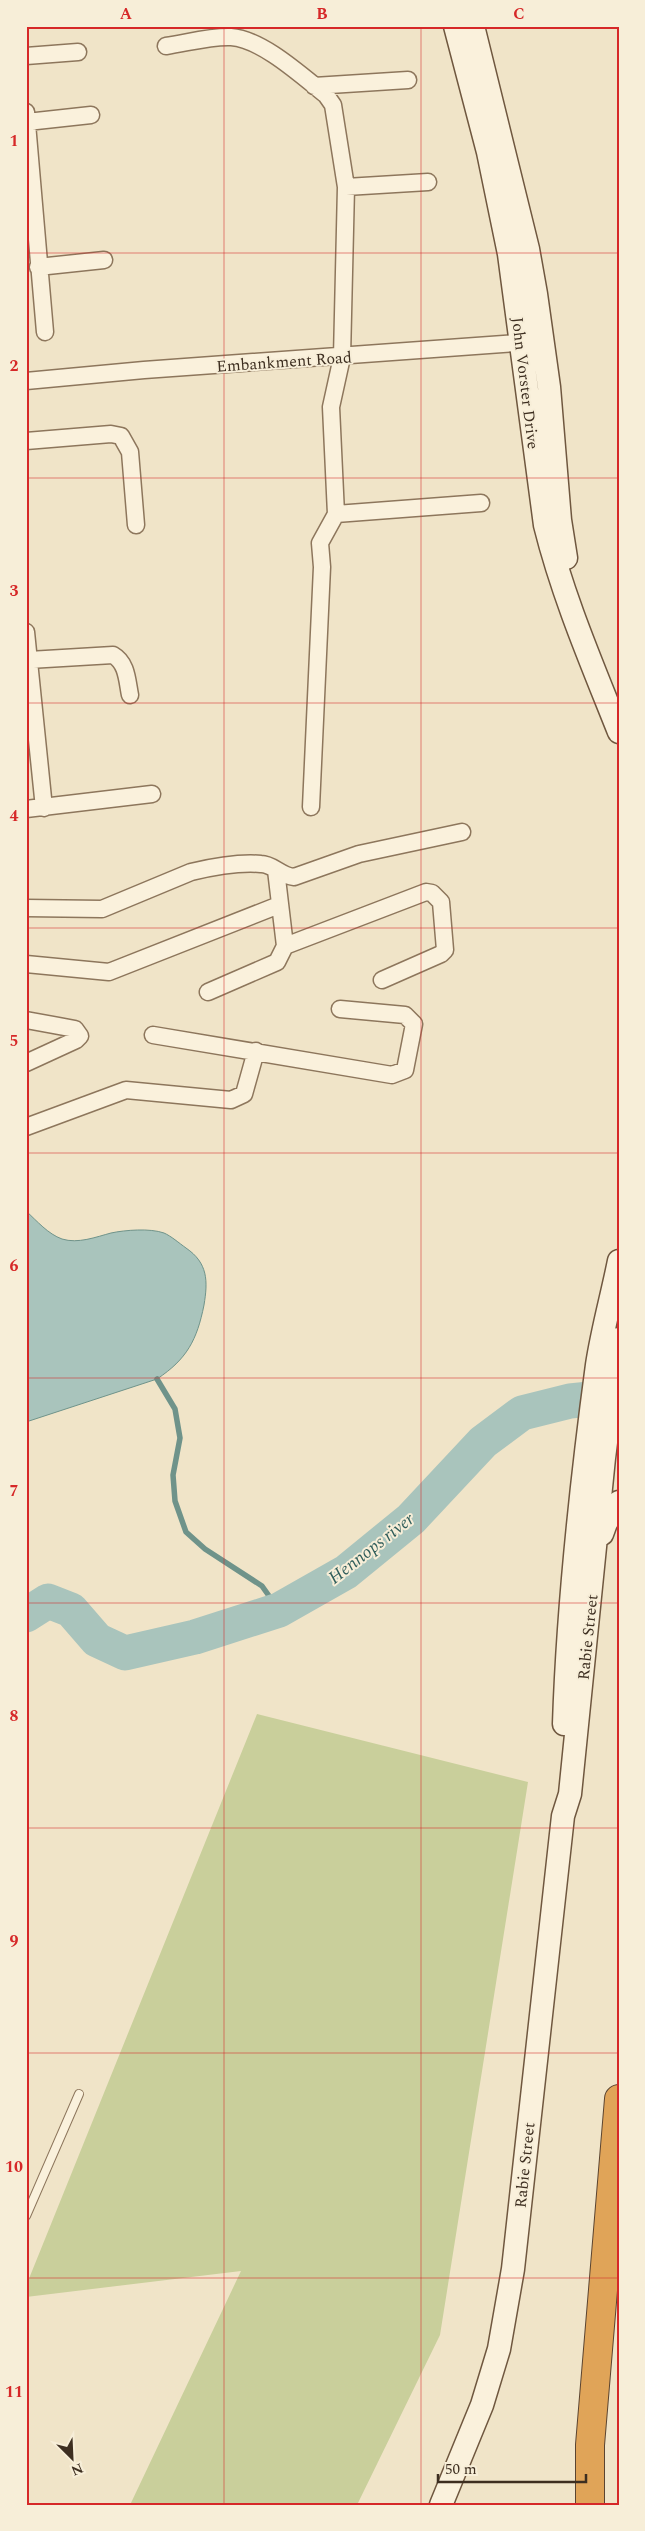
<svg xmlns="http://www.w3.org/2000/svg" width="645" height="2531" font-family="Spectral,serif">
<rect width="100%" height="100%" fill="#f0e4c8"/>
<path fill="#c9cf9b" d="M257,1714L528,1782L440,2335L357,2505H130L241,2271L26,2297V2286Z"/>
<path fill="#a9c4bc" stroke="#6f938a" d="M26,1211C37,1221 48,1234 62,1239C78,1244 96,1237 111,1233C125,1230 150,1228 164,1233C171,1236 179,1243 186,1248C208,1263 208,1281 204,1305C197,1340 187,1359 157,1379L26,1422Z"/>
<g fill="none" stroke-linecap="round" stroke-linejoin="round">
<path stroke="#6f938a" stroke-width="5.5" d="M157,1379L175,1409L180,1438L173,1475L175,1501L186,1532L205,1549L262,1586L279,1610"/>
<path stroke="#a9c4bc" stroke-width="35" d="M26,1615L48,1601L71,1610L97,1640L125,1653L195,1637L279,1610L346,1572L411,1519L483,1442L522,1413L570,1401L619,1396"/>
<g stroke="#8d765c" stroke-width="10">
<path id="service" d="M26,2216L79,2094"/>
</g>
<g stroke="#8d765c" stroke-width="19">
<path id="minor" d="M166,46C187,43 210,36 231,37C262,39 302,76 326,95L333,105L346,187L342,357L331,407L336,514L320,543L322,567L311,807
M26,56L78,52
M314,86L408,80
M26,112L45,332
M27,122L91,115
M346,187L428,182
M38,267L104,260
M26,381L144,370L530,342
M26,441L111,434L121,436L130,452L136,525
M336,514L481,503
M26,632L44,808
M29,660L113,655C127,663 127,680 130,695
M26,809L152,794
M26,908L102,909L191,872C212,867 239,862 261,864C273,864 281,876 294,877L359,854L462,832
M285,946L426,892L432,893L441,902L445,950L441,954L382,980
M26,964L109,972L279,905
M208,992L277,962L285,946L276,870
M26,1020L75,1029L80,1036L76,1040L26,1063
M153,1035L392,1075L405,1070L414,1024L405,1015L340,1009
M26,1127L126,1090L231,1100L244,1094L256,1051"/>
</g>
<g stroke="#6f573f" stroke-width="25">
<path id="secondary" d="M455,26L488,152L509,254L545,525C563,597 592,664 619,732
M473,26L528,249L536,294L549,387L560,520L566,558
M602,1534L606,1523L619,1502
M564,1724C568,1604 581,1484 597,1365C602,1331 612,1296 619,1261
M441,2505L482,2405L499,2349L513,2269L563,1816L570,1794L604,1458L619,1339"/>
</g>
<g stroke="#5b4430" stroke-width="30">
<path id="motorway" d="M590,2505V2445L619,2099"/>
</g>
<use href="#service" stroke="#faf1dc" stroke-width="8"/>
<use href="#minor" stroke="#faf1dc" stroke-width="16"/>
<use href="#secondary" stroke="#faf1dc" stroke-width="22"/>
<use href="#motorway" stroke="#e0a458" stroke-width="28"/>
</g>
<path fill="none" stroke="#d62828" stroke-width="1" stroke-opacity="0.55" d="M224,26V2505M421,26V2505M26,253H619M26,478H619M26,703H619M26,928H619M26,1153H619M26,1378H619M26,1603H619M26,1828H619M26,2053H619M26,2278H619"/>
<g text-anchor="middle" stroke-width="4" stroke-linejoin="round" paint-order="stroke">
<g font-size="16" fill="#3d2e20" stroke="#f7eed8">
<text transform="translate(284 361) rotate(-4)" y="6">Embankment Road</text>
<text transform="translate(526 383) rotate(83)" y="6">John Vorster Drive</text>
<text transform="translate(587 1637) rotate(-84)" y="6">Rabie Street</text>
<text transform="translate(524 2165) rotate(-84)" y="6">Rabie Street</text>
</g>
<g font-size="18" font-style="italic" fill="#2f5d5a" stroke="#f7eed8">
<text transform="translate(371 1548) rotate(-38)" y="6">Hennops river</text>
</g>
</g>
<rect width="645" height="2531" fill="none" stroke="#f7eed8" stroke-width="55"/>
<g transform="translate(72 2458) rotate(156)" stroke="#f7eed8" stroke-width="4" paint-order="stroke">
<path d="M0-4L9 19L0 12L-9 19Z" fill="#3d2e20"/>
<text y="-8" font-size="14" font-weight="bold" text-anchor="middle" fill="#3d2e20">N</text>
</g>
<path d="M438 2474v8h148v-8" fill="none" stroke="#3d2e20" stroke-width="2.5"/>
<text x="445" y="2474" font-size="15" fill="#3d2e20" stroke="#f7eed8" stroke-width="4" paint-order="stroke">50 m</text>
<rect x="28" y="28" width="590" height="2476" fill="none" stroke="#d62828" stroke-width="2"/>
<g font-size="16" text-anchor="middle" font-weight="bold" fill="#d62828">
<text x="126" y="19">A</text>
<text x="322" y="19">B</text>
<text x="519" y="19">C</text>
<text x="14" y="146">1</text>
<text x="14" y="371">2</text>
<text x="14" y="596">3</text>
<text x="14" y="821">4</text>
<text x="14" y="1046">5</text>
<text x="14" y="1271">6</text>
<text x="14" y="1496">7</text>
<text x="14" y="1721">8</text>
<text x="14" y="1946">9</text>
<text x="14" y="2172">10</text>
<text x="14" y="2397">11</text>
</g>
</svg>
